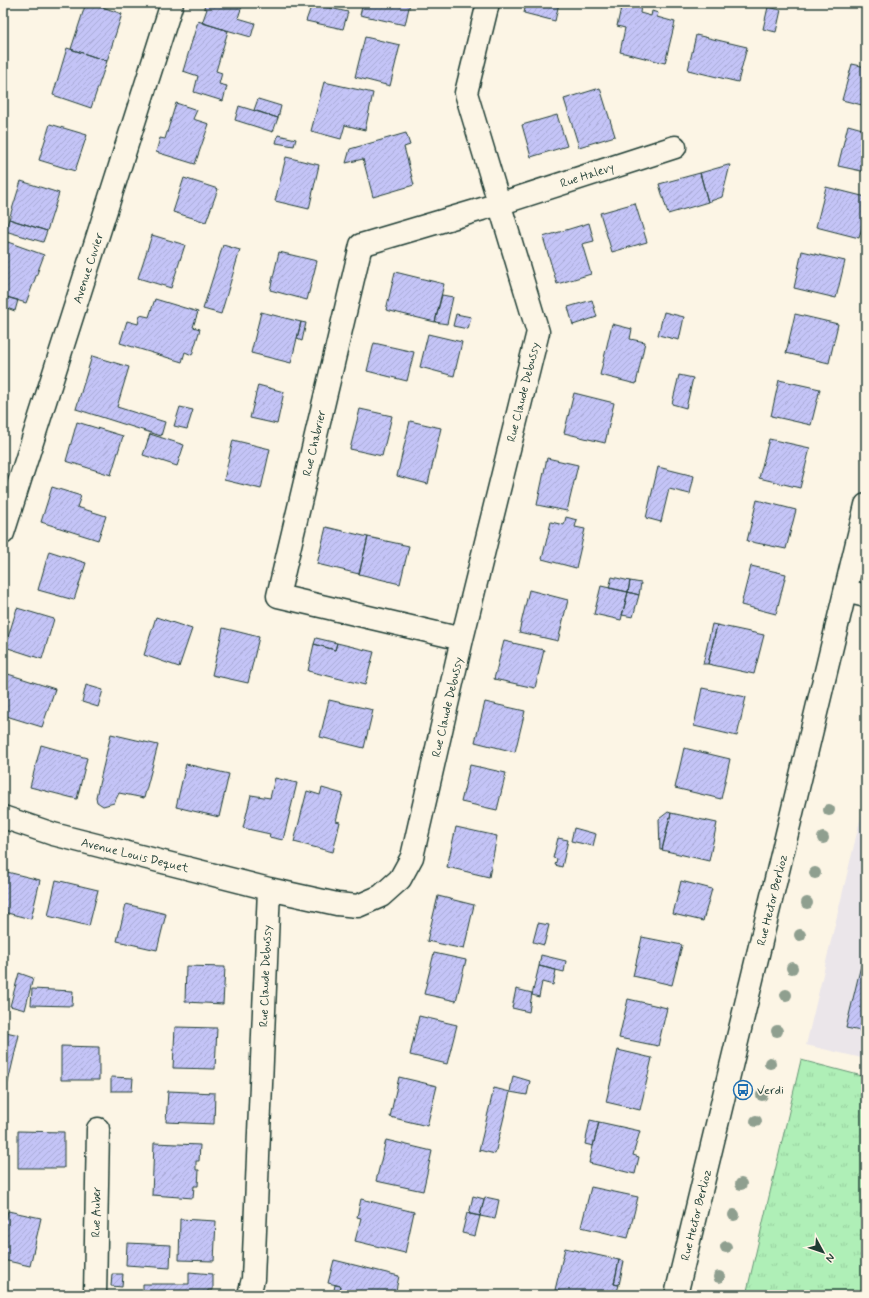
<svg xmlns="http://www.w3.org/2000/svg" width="869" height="1298" font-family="Mynerve,sans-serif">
<defs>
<pattern id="grass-tufts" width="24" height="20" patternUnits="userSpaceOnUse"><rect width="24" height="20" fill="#afefb7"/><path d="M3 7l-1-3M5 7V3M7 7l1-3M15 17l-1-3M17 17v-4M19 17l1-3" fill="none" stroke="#96ce9e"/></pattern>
<pattern id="building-hatch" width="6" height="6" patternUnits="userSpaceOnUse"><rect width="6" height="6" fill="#c4c4f7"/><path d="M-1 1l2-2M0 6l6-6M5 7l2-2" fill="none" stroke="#a8a9d4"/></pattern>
</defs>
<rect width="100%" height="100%" fill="#fcf5e5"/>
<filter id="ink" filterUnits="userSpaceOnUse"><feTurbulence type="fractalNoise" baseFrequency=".025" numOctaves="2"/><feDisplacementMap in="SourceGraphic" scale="8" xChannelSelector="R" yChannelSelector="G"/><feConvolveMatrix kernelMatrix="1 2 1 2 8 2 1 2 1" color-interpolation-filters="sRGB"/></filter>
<g filter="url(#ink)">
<path fill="#ebe6ea" d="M862,812L866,813V1059L806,1045Z"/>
<path fill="url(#grass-tufts)" stroke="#679676" d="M801,1060L866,1077V1295H746Z"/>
<path fill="url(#building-hatch)" stroke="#1f3d34" d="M86,3H98L97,5L122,14L107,61L71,49Z
M205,3H243L238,18L255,23L251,37L202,23L207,9L204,8Z
M363,3H410L405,25L360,15Z
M526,3H559L555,21L524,13Z
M622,3L641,5L640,13L651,16L652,11L658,13L657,17L675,22L665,63L620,52L625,28L617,26Z
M312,4L348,12L343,29L306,21Z
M768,7L781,10L776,32L763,29Z
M198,21L228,31L216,71L222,73L219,84L227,86L223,101L194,92L198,76L183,71Z
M696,35L747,47L738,82L688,70Z
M365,37L400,45L390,86L355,77Z
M67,48L107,61L91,108L53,95Z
M852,64L866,67V106L842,100Z
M324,82L373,93L365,130L345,125L341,139L311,131Z
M600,88L615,136L579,147L564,99Z
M258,99L281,106L278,118L254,110Z
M176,103L197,110L193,119L209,124L195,164L156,152L160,138L165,139Z
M239,106L278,118L273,132L235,120Z
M557,115L567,146L531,157L522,125Z
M50,124L87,135L75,171L39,160Z
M848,125L866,130V172L838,166Z
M406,133L410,145L404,147L414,185L373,197L363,159L346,163L350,149Z
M278,135L296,139L294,146L276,143Z
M286,157L319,165L309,209L275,201Z
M728,165H730L722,197L708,202L700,173Z
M700,173L708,202L668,214L659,184Z
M184,178L218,189L206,222L173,212Z
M21,181L59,193L47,231L9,219Z
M826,187L866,197V212L859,238L816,227Z
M635,203L647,242L612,252L600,213Z
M9,219L47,231L43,242L5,231Z
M589,223L594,241L582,244L591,274L557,284L543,237Z
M152,235L185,245L171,288L138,278Z
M5,241L44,255L26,303L3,296V247Z
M223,245L240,250L221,314L203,309Z
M802,251L845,261L836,298L794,288Z
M279,252L317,261L307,300L270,290Z
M395,272L444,284L435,322L386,310Z
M442,295L453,297L447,324L435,322Z
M3,296L18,300L15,311L4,307L3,309Z
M155,299L198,312L193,327L200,329L192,355L185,352L182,362L120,343L127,321L138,324L140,315L149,317Z
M592,300L597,317L573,325L568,307Z
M261,312L301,322L291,363L251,353Z
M664,312L684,317L679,340L658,335Z
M456,314L471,317L468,329L453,326Z
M795,314L838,324L829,363L786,353Z
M301,322L306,323L302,341L297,339Z
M612,324L632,329L630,339L645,342L636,384L600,375Z
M428,334L462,342L454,376L420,367Z
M374,343L414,352L407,381L367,371Z
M92,356L129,367L117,407L165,422L161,436L76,409Z
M679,375L693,378L686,408L672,404Z
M779,380L820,389L811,425L771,416Z
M258,385L284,392L277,424L250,418Z
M574,393L614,403L605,443L564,433Z
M180,407L193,410L187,429L174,426Z
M360,409L392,416L382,456L350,449Z
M410,421L441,428L428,484L397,476Z
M77,422L123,436L111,475L66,461Z
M150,434L184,445L177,466L143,455Z
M769,439L810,448L800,488L759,478Z
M233,440L270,449L261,489L224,480Z
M547,458L578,465L567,511L537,505Z
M658,467L694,476L690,494L669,489L661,522L646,518Z
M52,487L81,496L77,507L106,516L98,540L41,522Z
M757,500L796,510L786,549L747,541Z
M566,517L577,520L575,527L585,529L576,568L542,559L551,522L564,525Z
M326,527L368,537L359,574L317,564Z
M368,537L409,546L400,584L359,574Z
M49,551L86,563L74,600L38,590Z
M751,566L786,574L776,614L741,605Z
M612,577L630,581L628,592L609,588Z
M630,581L641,583L639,595L628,592Z
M601,586L628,592L621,620L594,614Z
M529,590L568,600L558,641L519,632Z
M628,592L639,595L633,617L622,615Z
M17,608L54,619L42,659L5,647Z
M156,617L192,629L179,667L144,655Z
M712,624L717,625L708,664H703Z
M717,625L764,635L754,674L708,664Z
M223,628L259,637L248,683L212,675Z
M316,638L337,643L335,650L314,644Z
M504,641L544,650L535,688L494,679Z
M337,643L374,652L365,685L308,671L314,644L335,650Z
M8,674L55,689L42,727L3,715V690Z
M86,685L103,690L98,707L82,702Z
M702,688L746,697L737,736L694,726Z
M329,700L373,710L364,748L320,737Z
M485,702L525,711L515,752L475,742Z
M111,734L158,745L144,798L119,793L114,803L103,806L97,802L96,797Z
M41,745L87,758L77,799L30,787Z
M684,748L730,759L721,799L675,788Z
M186,764L229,774L219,817L176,807Z
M470,765L506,773L497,810L461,802Z
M275,778L297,783L283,840L269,837L270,834L243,828L251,795L270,798Z
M322,788L343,794L336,821L340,822L333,852L294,842L307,791L320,795Z
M668,812L671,813L662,850H660L659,819Z
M671,813L717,823L709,861L662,850Z
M456,827L497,836L489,877L447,867Z
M574,828L596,834L593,846L571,841Z
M558,838L568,840L562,867L555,865L557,859L553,858Z
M3,871L40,880L31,919L3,912Z
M56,880L98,890L89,926L48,916Z
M681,881L712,889L703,921L673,914Z
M438,896L474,905L464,949L427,941Z
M126,904L166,914L157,950L117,941Z
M538,923L549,925L544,945L533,942Z
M642,937L682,945L672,985L633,976Z
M434,953L466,960L456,1001L424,994Z
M864,953L866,954V1032L846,1028Z
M541,955L566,961L564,972L539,966Z
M186,966L225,967L223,1004L185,1002Z
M539,966L556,970L553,985L542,982L539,997L532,995Z
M19,973L33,978L25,1010L10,1006Z
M32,989L73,991L72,1006L31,1005Z
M516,989L532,993L529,1012L512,1008Z
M628,999L667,1008L658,1046L619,1038Z
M419,1016L457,1025L447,1064L410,1055Z
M175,1027L217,1028L215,1069L173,1068Z
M6,1032L19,1035L6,1091L3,1090V1044Z
M61,1046L99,1047V1080H61Z
M618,1050L652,1058L640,1110L606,1102Z
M513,1076L530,1081L527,1095L510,1092Z
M111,1077L133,1078L132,1091H111Z
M399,1077L437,1086L427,1126L390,1117Z
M494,1088L510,1092L495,1154L479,1150Z
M168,1091L215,1093L214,1124L166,1122Z
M590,1120L599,1122L593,1146L585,1144Z
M599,1122L640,1131L633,1155L639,1157L635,1174L589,1163Z
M18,1131L64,1132V1168H18Z
M386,1140L432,1151L423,1191L376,1181Z
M154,1143L200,1145L199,1161H196V1170H199L198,1186H194L193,1198L152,1195Z
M591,1187L638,1197L628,1238L581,1227Z
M473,1196L484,1199L480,1216L469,1214Z
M485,1197L499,1200L495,1219L480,1216Z
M361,1199L414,1212L405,1253L355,1241L361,1218L357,1217Z
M8,1211L41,1218L30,1266L3,1260V1231Z
M467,1213L480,1216L475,1236L462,1233Z
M180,1219L216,1221L214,1261L179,1260Z
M127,1243L171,1245L170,1268L126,1265Z
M565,1248L619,1260L614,1284L619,1285L616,1295H574L555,1290Z
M334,1260L399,1276L395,1295H339L341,1286L328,1283Z
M619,1260L624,1261L619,1285L614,1284Z
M189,1272L213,1274V1290H208L207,1295H143V1284H189Z
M112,1274H123L122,1287L111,1286Z
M335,1285L341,1286L339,1295H333Z"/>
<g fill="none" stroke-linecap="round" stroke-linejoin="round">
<g stroke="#1f3d34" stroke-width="25">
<path id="minor" d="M3,533L172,3
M846,591L866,596
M462,639L278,596L361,245L499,204L675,147
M3,817L53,834L269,889
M95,1295L98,1129
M249,1295L253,1279L269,889L337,904L358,906L381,896L400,879L412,857L462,639L538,332L466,93L488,3
M676,1295L866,505"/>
</g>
<use href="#minor" stroke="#fcf5e5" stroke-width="22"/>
</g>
<g fill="#8f9f8f">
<circle cx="829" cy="810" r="6"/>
<circle cx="823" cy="838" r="6"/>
<circle cx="815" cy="873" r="6"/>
<circle cx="807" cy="903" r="6"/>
<circle cx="800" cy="935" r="6"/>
<circle cx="792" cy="968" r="6"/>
<circle cx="786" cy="995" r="6"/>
<circle cx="777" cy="1031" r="6"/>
<circle cx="770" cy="1063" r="6"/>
<circle cx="762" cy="1095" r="6"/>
<circle cx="756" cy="1121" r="6"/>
<circle cx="741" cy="1184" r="6"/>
<circle cx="734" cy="1215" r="6"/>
<circle cx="726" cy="1247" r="6"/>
<circle cx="719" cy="1277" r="6"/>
</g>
</g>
<defs>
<g id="bus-ring" transform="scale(1)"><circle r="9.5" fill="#fcf5e5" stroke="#1f6fb2" stroke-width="1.5"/><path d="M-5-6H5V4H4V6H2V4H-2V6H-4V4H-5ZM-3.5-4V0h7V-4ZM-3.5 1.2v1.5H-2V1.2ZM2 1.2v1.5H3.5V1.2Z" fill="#1f6fb2"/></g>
</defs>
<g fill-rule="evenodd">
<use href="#bus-ring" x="743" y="1090"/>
</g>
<g text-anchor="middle" stroke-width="3.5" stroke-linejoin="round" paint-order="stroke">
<g font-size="12" fill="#1f3d34" stroke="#fcf5e5">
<text transform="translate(587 175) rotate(-18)" y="4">Rue Halevy</text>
<text transform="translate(88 268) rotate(-72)" y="4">Avenue Cuvier</text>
<text transform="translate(523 392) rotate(-76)" y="4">Rue Claude Debussy</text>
<text transform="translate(314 443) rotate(-77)" y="4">Rue Chabrier</text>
<text transform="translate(447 707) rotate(-77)" y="4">Rue Claude Debussy</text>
<text transform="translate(135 855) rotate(14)" y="4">Avenue Louis Dequet</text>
<text transform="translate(772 900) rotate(-76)" y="4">Rue Hector Berlioz</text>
<text transform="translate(265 976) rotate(-88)" y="4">Rue Claude Debussy</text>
<text transform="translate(96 1212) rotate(-89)" y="4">Rue Auber</text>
<text transform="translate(696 1215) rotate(-76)" y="4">Rue Hector Berlioz</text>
</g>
<g font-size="12" fill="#1f3d34" stroke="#fcf5e5" text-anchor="start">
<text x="757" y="1094">Verdi</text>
</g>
</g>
<rect width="869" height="1298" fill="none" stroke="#fcf5e5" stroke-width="16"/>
<rect x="8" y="8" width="853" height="1282" fill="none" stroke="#1f3d34" stroke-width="1.5" filter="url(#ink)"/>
<g transform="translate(823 1252) rotate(130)" stroke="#fcf5e5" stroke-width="3" paint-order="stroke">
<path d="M0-3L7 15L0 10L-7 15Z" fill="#1f3d34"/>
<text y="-6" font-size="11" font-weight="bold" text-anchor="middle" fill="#1f3d34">N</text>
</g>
</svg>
